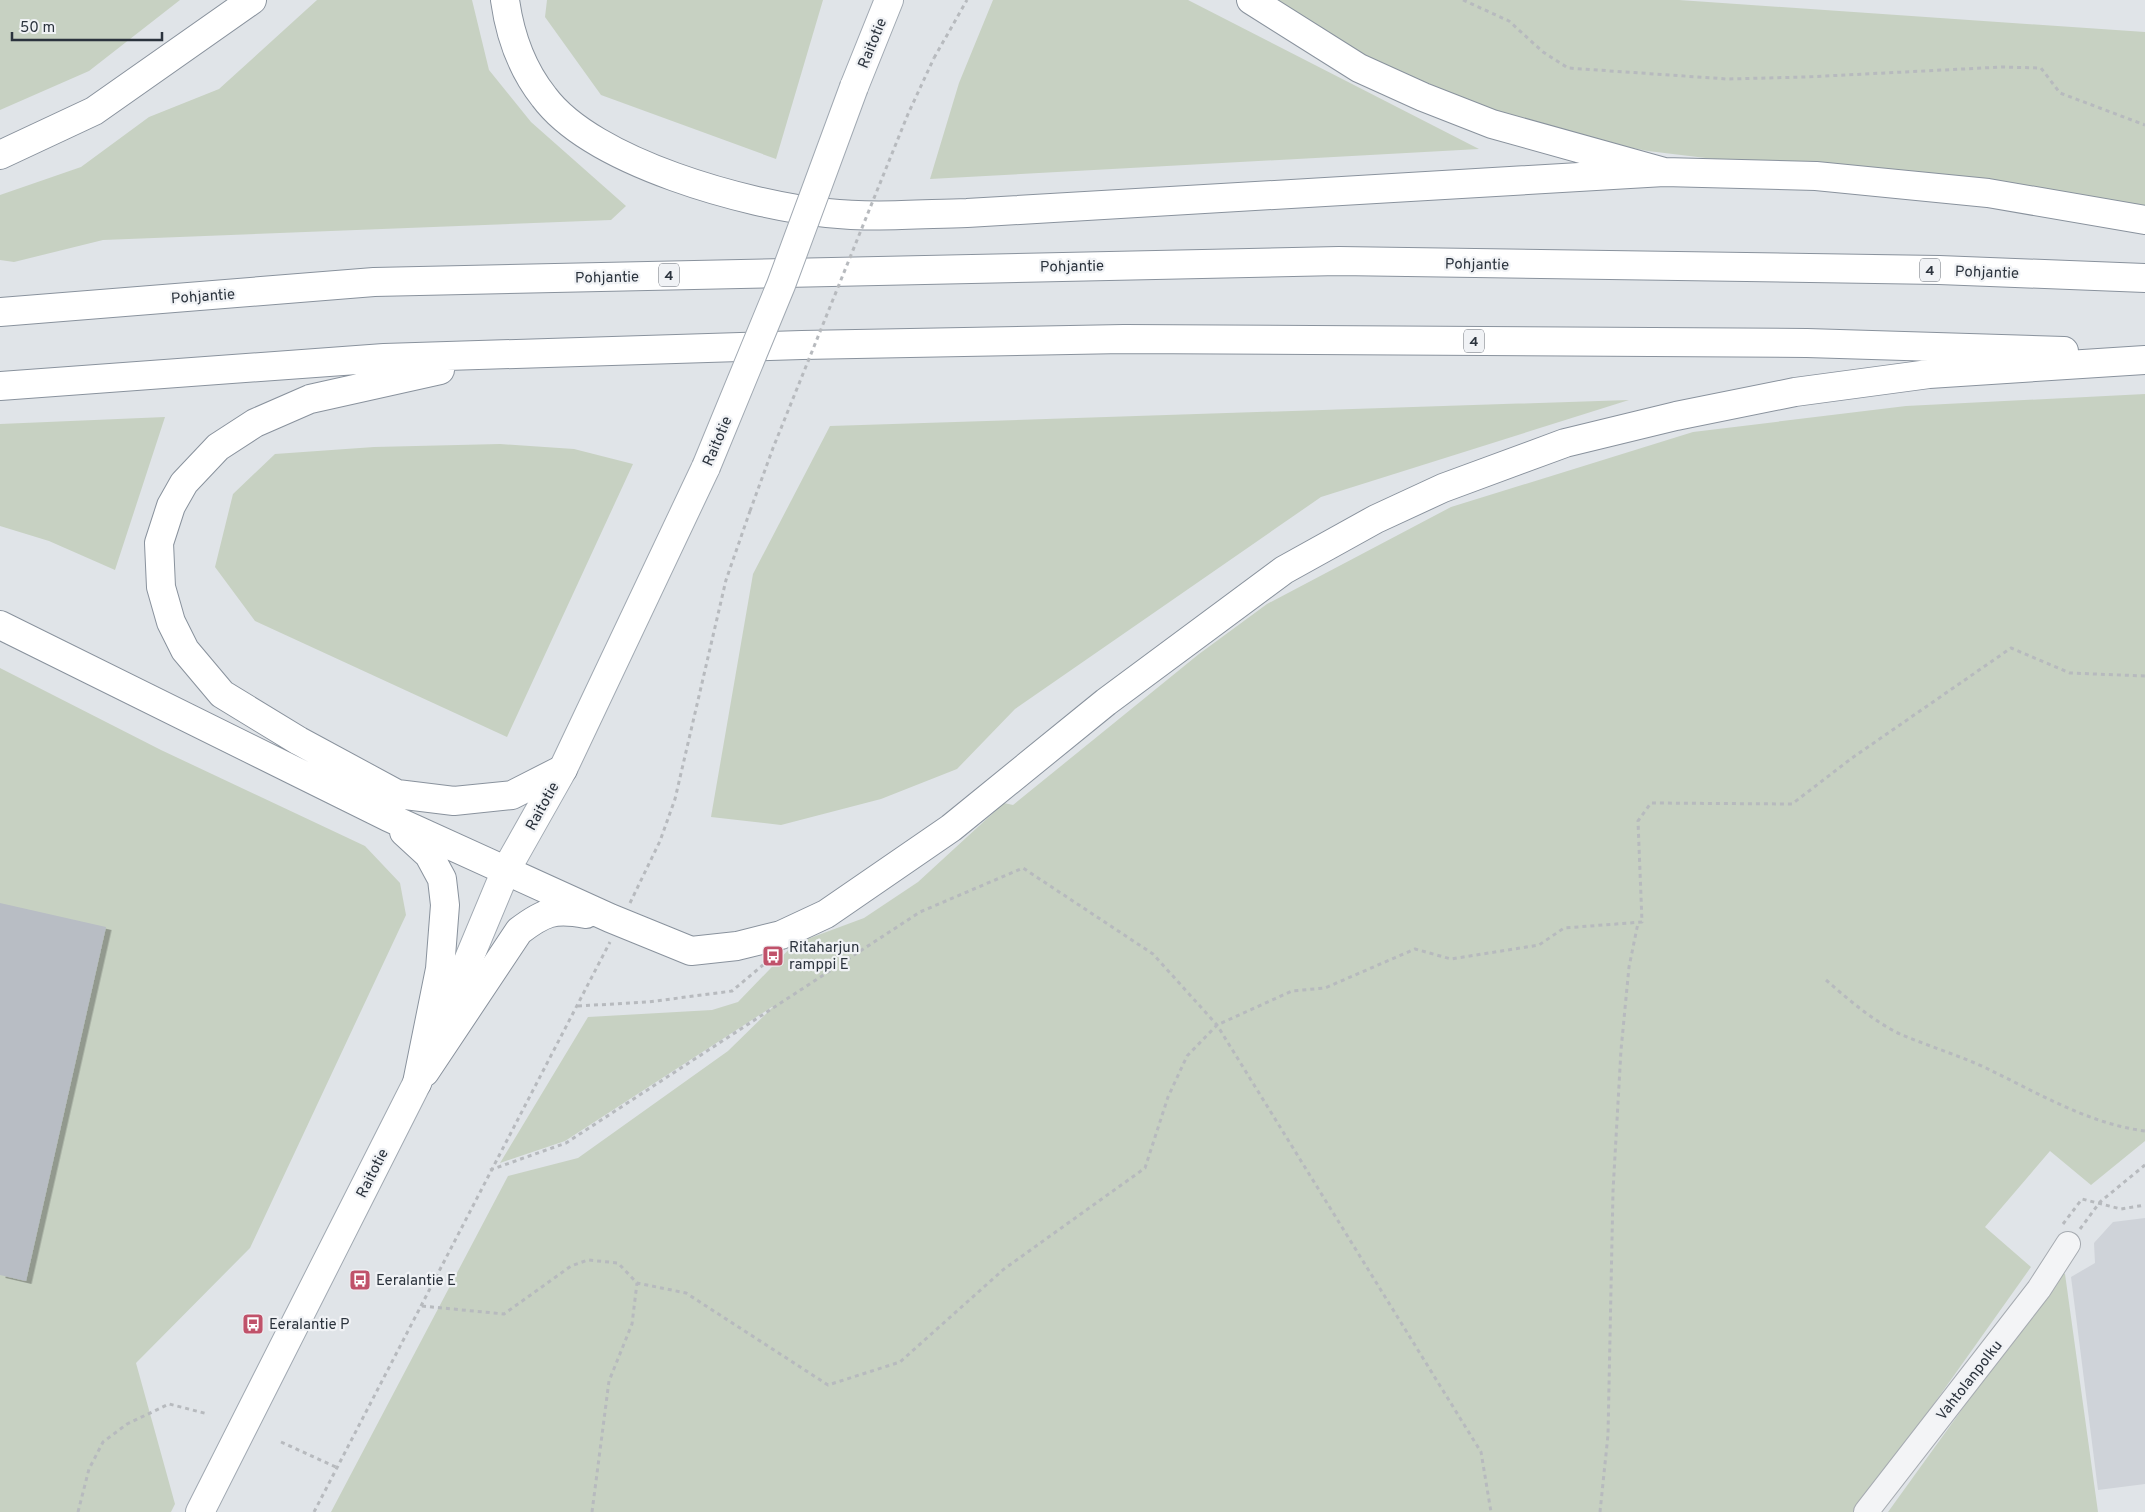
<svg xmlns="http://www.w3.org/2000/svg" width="2145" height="1512" font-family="Overpass,sans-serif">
<defs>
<filter id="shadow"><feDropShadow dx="5.5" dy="3" stdDeviation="0" flood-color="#0004"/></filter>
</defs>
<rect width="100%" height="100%" fill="#e0e4e8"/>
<path fill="#cfd3d9" d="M2145,1218V1484L2098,1490L2071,1277L2095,1263L2094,1243L2113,1222Z"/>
<path fill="#c7d1c2" d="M0,0H180L89,71L0,110Z
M317,0H472L489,70L531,122L626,206L611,220L103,240L14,262L0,260V195L81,167L149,117L219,89Z
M547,0H823L776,159L601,95L545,17Z
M993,0H1188L1479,149L930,179L959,83Z
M1274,0H1679L2145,32V211L1648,151L1565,135L1494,114L1367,58Z
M2145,394V1141L2091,1185L2050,1151L1985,1227L2031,1267L1857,1512H331L508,1176L578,1158L728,1051L775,1005L565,1141L500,1163L588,1017L712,1010L738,1002L794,944L864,918L918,882L1004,803L1013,805L1199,654L1267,604L1451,507L1693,432L1906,406Z
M1629,400L1321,497L1015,709L957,769L881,799L781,825L711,817L753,574L830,426Z
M165,417L115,570L49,541L0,526V424Z
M500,444L574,449L633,464L507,737L255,621L215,567L233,494L275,454L374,447Z
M0,668L161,750L365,846L400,883L406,915L250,1248L136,1363L175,1504L171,1512H0Z
M2061,1272L2065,1274L2098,1512H1888Z"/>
<path fill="#b8bdc4" filter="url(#shadow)" d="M0,903L106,927L26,1281L0,1275Z"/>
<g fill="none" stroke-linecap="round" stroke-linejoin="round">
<g stroke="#a6abb1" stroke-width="26">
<path id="minor" d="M1866,1512L2039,1289L2068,1244"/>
</g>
<g stroke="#a1a9b2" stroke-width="30">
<path id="major" d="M854,87L889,0
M200,1512L417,1083L506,870L563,769L706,467"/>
</g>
<g stroke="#89929d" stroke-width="30">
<path id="highway" d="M505,0C510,36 521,68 544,97C593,163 748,205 827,213C873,218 921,214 967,213L1664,172
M1251,0L1359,68L1423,97L1492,124L1664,172L1816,176L1988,193L2145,220
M0,155L94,111L252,0
M0,312L374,282L1339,261L1939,270L2145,278
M440,370L310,399L255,423L218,447L184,483L171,506L159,543L161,587L171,622L185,650L222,694L299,741L397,794L454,801L512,795L563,769
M0,386L384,358L802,345L1124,339L1807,343L2064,351
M0,625L388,817L610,918L691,951L737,946L781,935L826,914L951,828L1106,702L1284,570L1376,519L1443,488L1565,443L1676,416L1795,392L1929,374L2145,360
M404,832L429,855L442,879L445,905L440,969L417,1083
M425,1072L519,931C544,912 554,908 586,914"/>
</g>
<path stroke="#b7babe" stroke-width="3" stroke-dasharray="4 4" stroke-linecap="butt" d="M1463,0L1509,21L1543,52L1568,68L1727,79L1806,77L2002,67L2041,68L2060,93L2145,125
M934,58L967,0
M630,903L660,841L675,799L726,580L750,511
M1826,980C1849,1000 1873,1021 1900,1034C1928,1046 1958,1055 1986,1068C2036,1092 2089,1124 2145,1131
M578,1006L648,1002L732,991L763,965
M490,1170L566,1143L920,912L1023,868L1153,954L1217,1025L1481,1452L1491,1512
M2063,1224L2082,1199L2121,1209L2145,1205
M2080,1229L2100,1202L2145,1165
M422,1306L504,1314L571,1266L588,1260L618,1263L637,1283L686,1293L828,1385L900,1362L1004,1269L1145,1168L1168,1097L1187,1056L1217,1025L1292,991L1325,988L1415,949L1451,959L1539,945L1564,928L1642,922L1638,821L1651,803L1792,804L1852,758L2011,648L2070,673L2145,676
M281,1442L338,1468
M78,1512L89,1469L103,1442L127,1424L169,1404L208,1414
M314,1512L610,942
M592,1512L609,1381L632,1324L637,1283
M1600,1512L1608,1435L1613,1191L1621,1050L1629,967L1638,923"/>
<use href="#minor" stroke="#f3f4f6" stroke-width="24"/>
<use href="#major" stroke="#fff" stroke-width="28"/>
<use href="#highway" stroke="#fff" stroke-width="28"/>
<g stroke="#a1a9b2" stroke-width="30" stroke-linecap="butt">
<path id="major-bridge" d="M706,467L781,285L854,87"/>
</g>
<path stroke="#b7babe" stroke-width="3" stroke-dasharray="4 4" stroke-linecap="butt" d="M750,511L773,448L908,114L934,58"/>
<use href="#major-bridge" stroke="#fff" stroke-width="28"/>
</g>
<defs>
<g id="bus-square" transform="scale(1.125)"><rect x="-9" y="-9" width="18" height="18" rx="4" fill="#c0526a" stroke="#f0f2f5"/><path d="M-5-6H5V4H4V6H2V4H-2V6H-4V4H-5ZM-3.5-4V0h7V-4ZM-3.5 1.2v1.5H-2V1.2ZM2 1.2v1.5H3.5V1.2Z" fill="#fff"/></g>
</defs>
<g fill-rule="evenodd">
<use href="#bus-square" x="773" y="956"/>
<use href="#bus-square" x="360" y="1280"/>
<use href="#bus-square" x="253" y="1324"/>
</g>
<g text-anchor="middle" stroke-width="4.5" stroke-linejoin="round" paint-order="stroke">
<g fill="#f0f2f5" stroke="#666c74" stroke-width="1">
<rect x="1920" y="258.5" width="20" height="23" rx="4"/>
<rect x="659" y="263.5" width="20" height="23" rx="4"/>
<rect x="1464" y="329.5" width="20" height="23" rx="4"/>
</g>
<g font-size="14" font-weight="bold" fill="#2b333d">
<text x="1930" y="275">4</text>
<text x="669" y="280">4</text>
<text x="1474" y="346">4</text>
</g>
<g font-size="15" fill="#2b333d" stroke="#f0f2f5">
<text transform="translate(872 43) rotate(-68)" y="5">Raitotie</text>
<text transform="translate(1477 264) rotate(1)" y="5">Pohjantie</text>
<text transform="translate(1072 266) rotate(-1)" y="5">Pohjantie</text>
<text transform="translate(1987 272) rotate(2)" y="5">Pohjantie</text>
<text transform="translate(607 277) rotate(-1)" y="5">Pohjantie</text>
<text transform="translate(203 296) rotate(-4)" y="5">Pohjantie</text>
<text transform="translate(717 441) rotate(-67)" y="5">Raitotie</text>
<text transform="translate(542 806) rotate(-61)" y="5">Raitotie</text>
<text transform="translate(372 1173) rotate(-63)" y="5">Raitotie</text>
<text transform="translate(1969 1380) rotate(-52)" y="5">Vahtolanpolku</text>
</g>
<g font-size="15" fill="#2b333d" stroke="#f0f2f5" text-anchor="start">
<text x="789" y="952">Ritaharjun<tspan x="789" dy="17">ramppi E</tspan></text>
<text x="376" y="1285">Eeralantie E</text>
<text x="269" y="1329">Eeralantie P</text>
</g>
</g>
<path d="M12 32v8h150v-8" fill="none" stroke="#2b333d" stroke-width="2.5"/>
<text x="20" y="32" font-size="15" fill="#2b333d" stroke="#f0f2f5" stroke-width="4" paint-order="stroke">50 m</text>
</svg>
